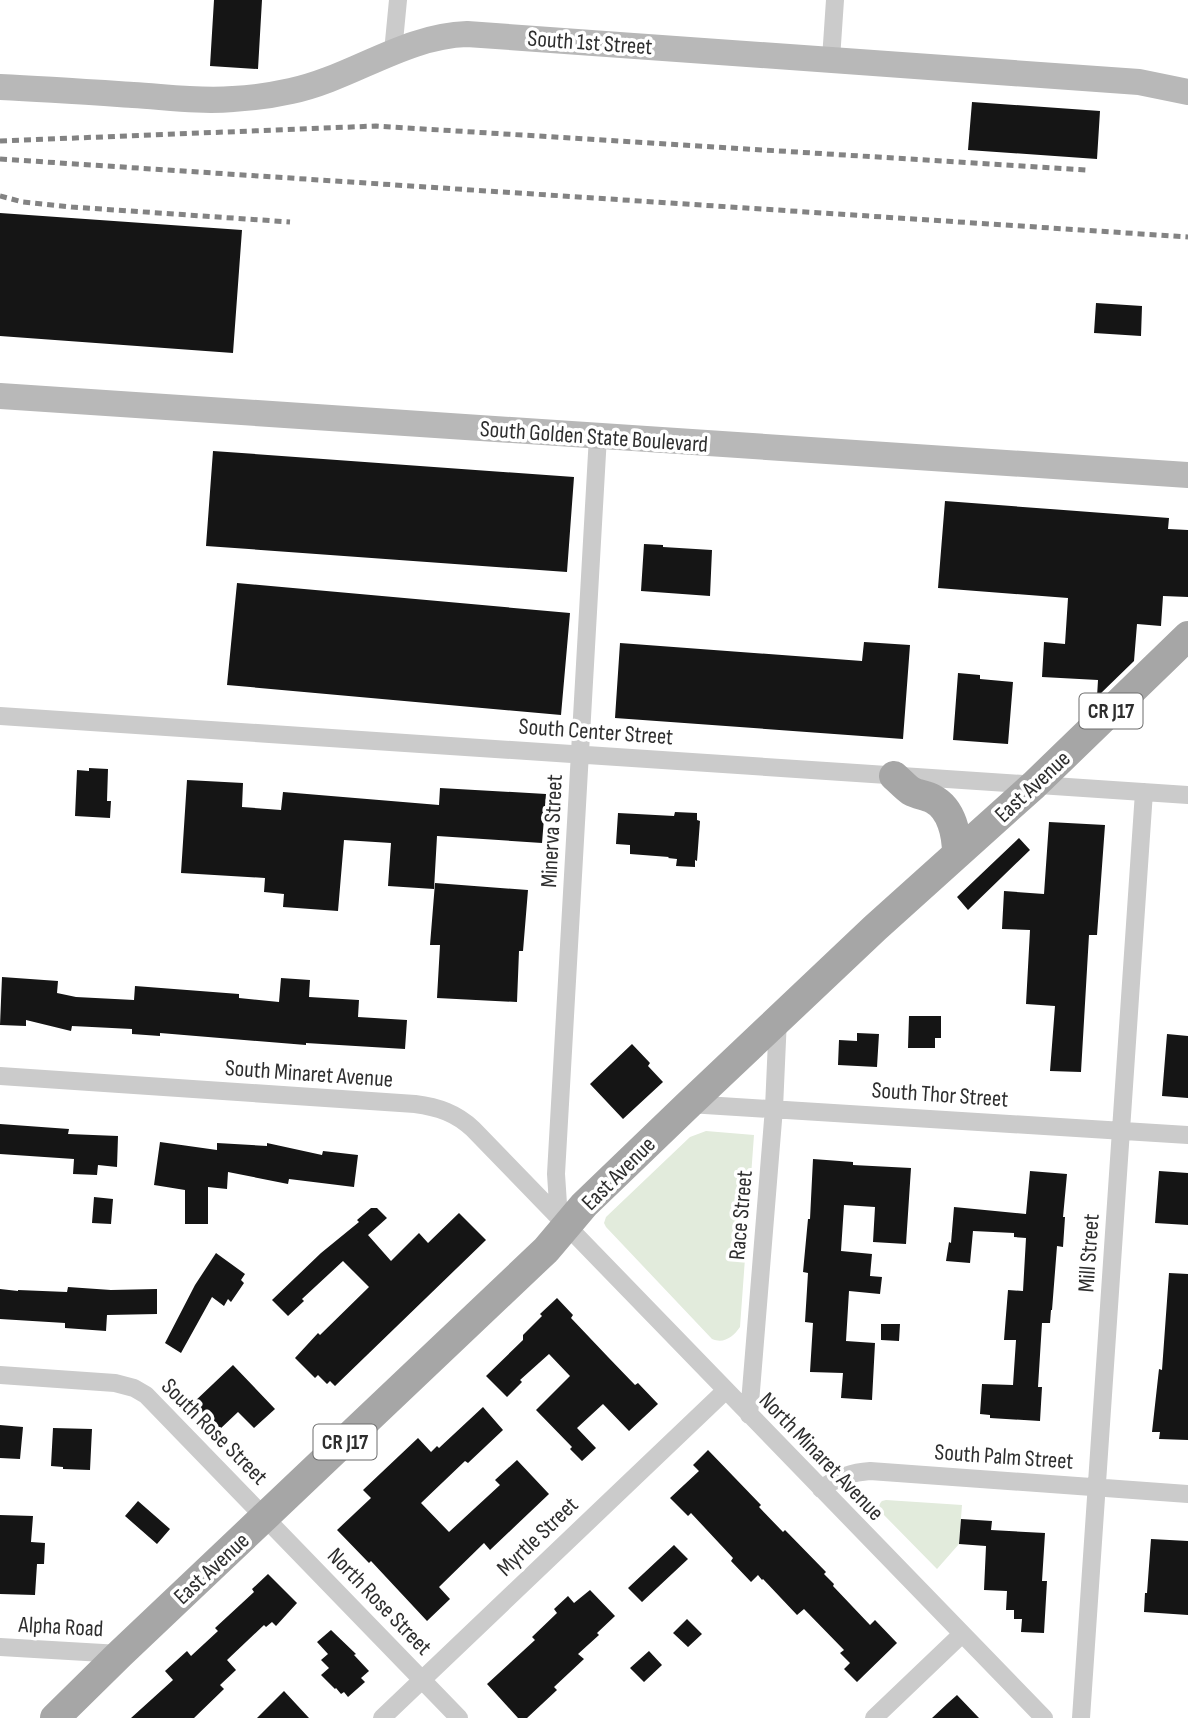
<svg xmlns="http://www.w3.org/2000/svg" width="1188" height="1718" font-family="'Sofia Sans Condensed',sans-serif">
<rect width="100%" height="100%" fill="#fff"/>
<path fill="#e2ebdc" d="M706,1131L754,1135L740,1327C733,1337 724,1344 712,1339L606,1227L604,1223L606,1217L690,1137Z
M886,1500L962,1505L959,1544L937,1569L882,1513C879,1508 878,1505 882,1501Z"/>
<path fill="#151515" d="M214,0H262L258,69L210,66Z
M972,102L1100,111L1097,159L968,150Z
M0,213L242,230L233,353L0,336Z
M1096,303L1142,306L1141,336L1094,333Z
M213,451L574,477L567,572L206,546Z
M945,501L1169,518L1168,529L1188,530V597L1163,596L1161,626L1137,624L1134,661L1097,697L1098,680L1042,677L1044,642L1065,644L1068,598L938,588Z
M644,544L663,545V547L712,550L710,596L641,591Z
M237,583L570,613L561,715L227,685Z
M864,642L910,645L903,739L615,718L620,643L862,661Z
M958,673L980,675V679L1013,682L1008,744L953,740Z
M89,768L108,769L107,801H111L110,818L75,816L77,770L89,771Z
M187,780L243,783L242,807L281,810L283,792L439,805L440,788L546,794L542,843L437,836L434,889L388,886L391,843L344,840L338,911L283,907L284,894L264,892L265,878L181,873Z
M675,812L697,813V820L700,821L697,861L695,860V867L676,866L677,859L668,858L669,857L630,854V845L616,844L618,813L674,816Z
M1049,822L1105,825L1097,935H1089L1081,1072L1050,1071L1055,1006L1026,1004L1030,930L1002,929L1004,891L1044,894Z
M1019,838L1030,850L968,910L957,897Z
M435,883L528,890L523,951H519L517,1002L437,998L440,945H430Z
M2,977L58,981L57,993L76,997L134,1000L135,986L239,994V998L279,1002L281,978L310,980L309,997L359,1000L358,1017L407,1020L405,1049L306,1043V1045L160,1033V1036L132,1034V1029L72,1026L71,1031L26,1020V1026L0,1025Z
M909,1016H941V1038H935V1048H908Z
M857,1033L879,1034L877,1067L838,1065L839,1040L857,1041Z
M1167,1034L1188,1036V1098L1162,1096Z
M632,1044L650,1063L648,1066L663,1082L623,1119L590,1084Z
M0,1124L69,1129L68,1134L118,1136L117,1167L98,1165L97,1175L73,1174L74,1159L0,1154Z
M160,1142L217,1150V1143L267,1146V1143L322,1155L323,1151L358,1155L354,1187L289,1179L288,1184L228,1172L227,1189L208,1187V1224H185V1190L154,1185Z
M813,1159L853,1162V1165L911,1168L906,1244L873,1242L875,1207L844,1205L841,1251L872,1254L870,1276L882,1277L880,1294L849,1291L846,1341L875,1343L872,1400L841,1398L843,1373L810,1372L813,1323L805,1322L808,1273L803,1272L808,1219H810Z
M1030,1171L1067,1174L1063,1217H1065L1063,1247L1057,1246L1052,1310H1051L1050,1323H1042L1038,1387H1042L1040,1421L990,1418V1415L980,1414L982,1384L1013,1385L1016,1340H1004L1008,1290L1023,1291L1026,1238L1014,1237V1233L973,1231L970,1263L946,1261L949,1242L951,1243L954,1207L1026,1214Z
M1159,1171L1188,1173V1225L1155,1223Z
M94,1197L113,1199L111,1224L92,1223Z
M371,1208H377L387,1218L368,1235L391,1261L419,1233L428,1243L459,1213L486,1240L335,1386L330,1381L327,1384L318,1375L315,1378L295,1358L318,1333L320,1335L369,1287L343,1261L302,1299L304,1301L288,1316L272,1300L321,1253L359,1222L357,1220Z
M216,1253L245,1274L241,1280L244,1283L231,1302L228,1299L224,1306L212,1297L181,1353L165,1343L195,1285Z
M1169,1273L1188,1274V1440L1159,1439L1160,1432H1152L1159,1369L1162,1370Z
M68,1287L111,1290L157,1289V1314L107,1315L106,1331L65,1328V1323L0,1319V1289L18,1291V1290L67,1292Z
M557,1298L573,1315L571,1318L608,1357L635,1385L638,1383L658,1404L629,1431L603,1404L577,1428L596,1448L582,1461L570,1449L572,1447L536,1410L570,1376L549,1354L520,1380L522,1382L507,1397L486,1376L523,1340V1335L542,1316L540,1314Z
M881,1324H900L899,1341L881,1340Z
M233,1365L275,1409L254,1428L238,1412L219,1430L193,1403Z
M483,1407L503,1430L468,1463L465,1461L421,1503L449,1532L500,1485L495,1480L517,1460L549,1494L490,1550L484,1543L439,1587L450,1599L427,1621L371,1561L369,1563L337,1530L371,1498L363,1490L418,1438L431,1452L437,1446L439,1448Z
M0,1425L23,1427L20,1459L0,1458Z
M53,1428L92,1429L90,1470L63,1469V1467L51,1466Z
M708,1450L761,1505L759,1507L783,1532L785,1530L826,1572L824,1574L834,1584L833,1586L870,1625L875,1620L897,1643L857,1682L844,1669L850,1663L840,1653L844,1650L804,1609L797,1615L763,1579L762,1580L758,1575L751,1582L731,1561L733,1558L691,1513L688,1516L670,1498L699,1471L693,1465Z
M138,1501L170,1529L157,1544L125,1516Z
M0,1515L33,1516L31,1542L45,1543L44,1564H37L35,1595L0,1594Z
M961,1519L992,1521L991,1530L1045,1533L1042,1581H1047L1044,1633L1021,1632L1022,1619H1014V1610H1006L1007,1591L984,1590L986,1546L959,1544Z
M1151,1539L1188,1541V1615L1144,1612L1145,1593H1147Z
M674,1545L688,1559L642,1602L628,1588Z
M268,1574L297,1603L276,1626L272,1622L266,1627L264,1625L227,1660L236,1670L220,1685L224,1689L194,1718H131L173,1680L165,1671L187,1651L191,1656L218,1631L215,1628L254,1592L252,1589Z
M590,1590L615,1616L597,1633L599,1635L578,1654L584,1659L554,1687L557,1690L527,1718H518L487,1684L535,1640L532,1637L557,1613L554,1609L568,1596L574,1603Z
M687,1619L702,1634L688,1647L673,1633Z
M331,1630L356,1654L354,1655L369,1671L361,1678L365,1682L348,1697L344,1692L341,1694L336,1688L335,1689L321,1675L329,1668L321,1660L328,1654L317,1642Z
M649,1651L662,1665L644,1682L630,1668Z
M284,1691L309,1718H257Z
M957,1695L979,1718H932L948,1703Z"/>
<g fill="none" stroke-linecap="round" stroke-linejoin="round">
<path stroke="#cbcbcb" stroke-width="18" d="M393,52L398,0
M831,59L835,0
M0,716L1188,795
M0,1076L415,1104C438,1107 456,1113 473,1129L1044,1718
M689,1104L1188,1135
M563,1221L558,1204L556,1174L598,436
M0,1375L115,1383L134,1388L146,1395L459,1718
M749,1415L774,1108L778,1018
M821,1489C836,1478 851,1472 870,1471L1188,1494
M0,1647L120,1654
M382,1718L725,1391
M874,1718L962,1634
M1081,1718L1144,792"/>
<path stroke="#b8b8b8" stroke-width="26" d="M0,87C44,89 88,92 133,95C166,97 200,102 233,99C252,98 273,95 291,91C352,78 404,36 467,34L1139,82L1188,92
M0,396L1188,475"/>
<path stroke="#a6a6a6" stroke-width="30" d="M894,776C900,781 905,787 911,791C918,795 926,795 933,799C952,809 957,835 957,854
M55,1718L120,1654L546,1250L584,1205L689,1104L875,928L1034,785L1188,636"/>
<path stroke="#838383" stroke-width="5" stroke-dasharray="7 5" stroke-linecap="butt" d="M0,141L376,126L1087,170
M0,159L1188,237
M0,196L23,202L72,207L290,222"/>
</g>
<g text-anchor="middle" stroke-width="7" stroke-linejoin="round" paint-order="stroke">
<g fill="#fff" stroke="#6d6d6d" stroke-width="2">
<rect x="1079.5" y="693.5" width="63" height="35" rx="5"/>
<rect x="313.5" y="1424.5" width="63" height="35" rx="5"/>
</g>
<g font-size="21" font-weight="bold" fill="#2e2e2e">
<text x="1111" y="718">CR J17</text>
<text x="345" y="1449">CR J17</text>
</g>
<g font-size="23" fill="#2e2e2e" stroke="#fff">
<text transform="translate(590 42) rotate(4)" y="8">South 1st Street</text>
<text transform="translate(594 436) rotate(4)" y="8">South Golden State Boulevard</text>
<text transform="translate(596 731) rotate(4)" y="8">South Center Street</text>
<text transform="translate(1032 786) rotate(-43)" y="8">East Avenue</text>
<text transform="translate(551 831) rotate(-87)" y="8">Minerva Street</text>
<text transform="translate(309 1073) rotate(4)" y="8">South Minaret Avenue</text>
<text transform="translate(940 1094) rotate(4)" y="8">South Thor Street</text>
<text transform="translate(618 1173) rotate(-45)" y="8">East Avenue</text>
<text transform="translate(740 1215) rotate(-85)" y="8">Race Street</text>
<text transform="translate(1088 1253) rotate(-86)" y="8">Mill Street</text>
<text transform="translate(215 1431) rotate(45)" y="8">South Rose Street</text>
<text transform="translate(822 1456) rotate(46)" y="8">North Minaret Avenue</text>
<text transform="translate(1004 1456) rotate(4)" y="8">South Palm Street</text>
<text transform="translate(537 1536) rotate(-44)" y="8">Myrtle Street</text>
<text transform="translate(211 1568) rotate(-43)" y="8">East Avenue</text>
<text transform="translate(380 1601) rotate(46)" y="8">North Rose Street</text>
<text transform="translate(61 1626) rotate(3)" y="8">Alpha Road</text>
</g>
</g>
</svg>
